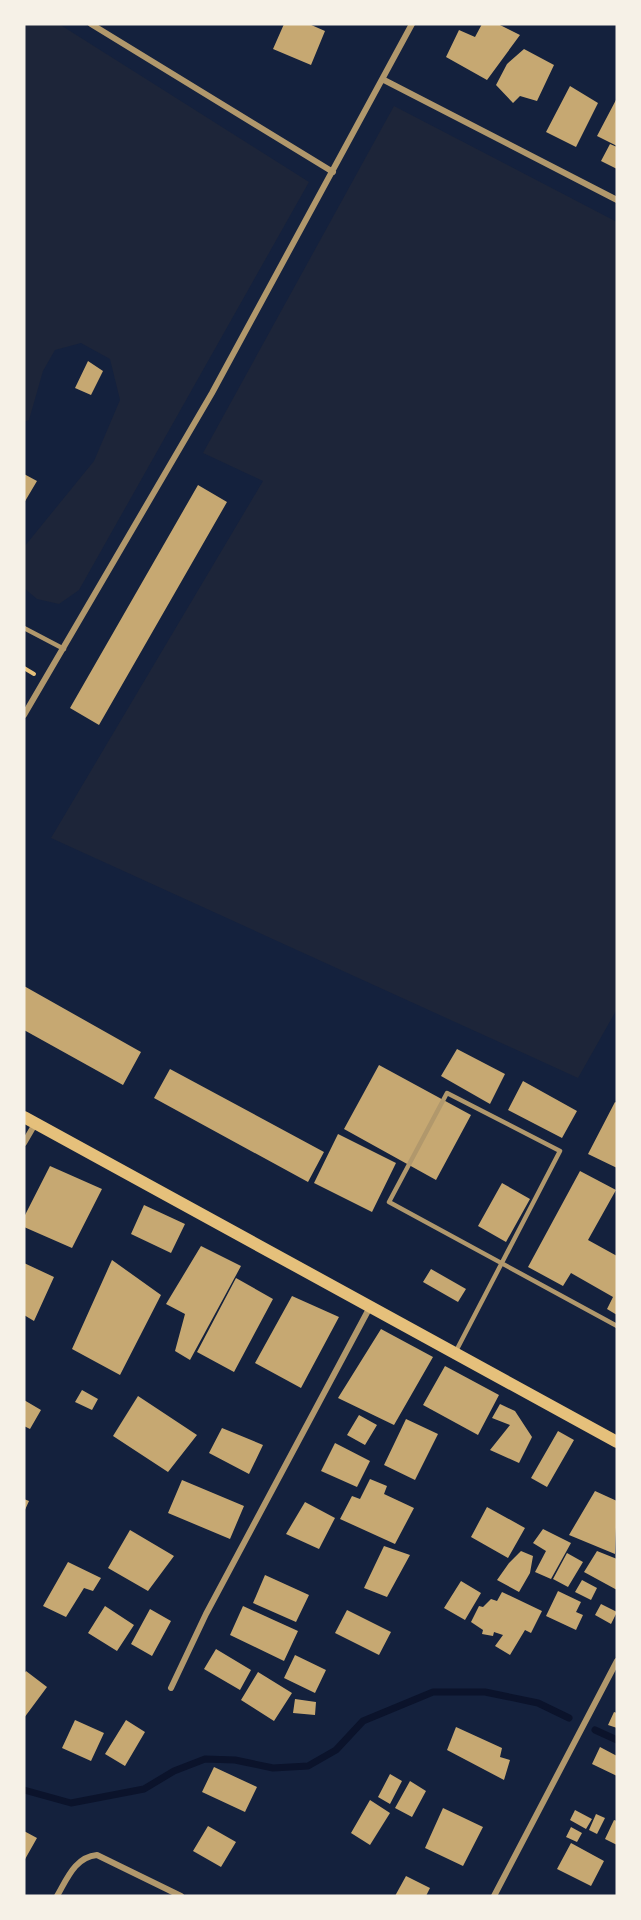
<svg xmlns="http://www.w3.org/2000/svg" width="641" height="1920" font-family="'Crimson Pro',serif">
<rect width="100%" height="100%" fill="#14213d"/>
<path fill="#1d2539" d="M24,24H59L309,182L79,590L59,604L37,599L24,588V547L94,461L120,400L110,359L81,343L55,350L43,371L29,420L24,422Z
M394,106L617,222V1009L578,1078L51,838L263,481L203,453Z"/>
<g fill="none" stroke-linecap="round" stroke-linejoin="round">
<path stroke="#0b132b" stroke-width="7" d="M595,1730L617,1740
M24,1790L71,1803L144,1789L174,1771L205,1759L235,1760L273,1768L308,1766L336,1750L363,1721L433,1692H485L538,1703L569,1718"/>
</g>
<path fill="#c6a872" d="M284,24H309L325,31L311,65L273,49Z
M482,24H498L520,35L487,80L446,57L459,30L475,37Z
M524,49L554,65L537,101L520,96L513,103L496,85L507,64Z
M570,86L598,103L576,147L546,132Z
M617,98V146L597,136Z
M610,144L617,147V169L601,161Z
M88,361L103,371L91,395L75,388Z
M24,474L37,481L24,503Z
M198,485L227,502L99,725L70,708Z
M24,986L141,1052L123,1085L24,1030Z
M457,1049L505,1074L490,1104L441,1076Z
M379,1065L471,1115L436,1180L344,1129Z
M170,1069L324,1152L308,1182L154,1098Z
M523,1081L577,1111L562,1138L508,1110Z
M615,1102L617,1103V1168L588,1154Z
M338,1134L396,1163L372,1212L314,1183Z
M50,1166L102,1189L72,1248L24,1227V1217Z
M580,1171L616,1190L588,1240L617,1256V1315L607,1309L613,1297L571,1273L563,1286L528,1267Z
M502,1183L530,1199L506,1242L478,1226Z
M144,1205L185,1224L171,1253L131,1234Z
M201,1246L241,1266L190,1360L175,1351L185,1314L166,1304Z
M112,1260L161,1295L120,1375L72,1349Z
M24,1263L54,1277L34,1321L24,1315Z
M431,1269L466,1289L458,1302L423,1282Z
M236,1278L273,1299L234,1372L197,1352Z
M292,1296L339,1317L301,1388L255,1363Z
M381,1329L433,1357L394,1425L338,1398Z
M445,1366L499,1395L478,1435L423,1405Z
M82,1390L98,1399L92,1410L75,1402Z
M138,1396L197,1435L168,1472L113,1436Z
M24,1400L41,1410L30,1429L24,1426Z
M500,1404L515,1411L532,1437L519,1463L490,1450L510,1425L492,1418Z
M359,1415L377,1425L365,1445L347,1435Z
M406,1419L438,1434L415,1480L384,1465Z
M222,1428L263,1445L249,1474L209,1453Z
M558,1431L574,1440L547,1487L531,1478Z
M335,1443L370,1461L357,1487L321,1471Z
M370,1479L387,1486L384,1494L414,1508L395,1544L340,1519L352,1496L360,1499Z
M182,1480L244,1506L230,1539L168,1513Z
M595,1491L617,1501L615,1554L569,1535Z
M24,1499L29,1501L24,1512Z
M305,1502L335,1518L319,1549L286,1534Z
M487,1507L525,1528L508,1558L471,1537Z
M543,1529L571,1543L551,1579L535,1572L546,1551L533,1543Z
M130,1530L174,1556L148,1591L108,1568Z
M384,1546L410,1555L387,1597L364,1588Z
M521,1551L533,1556L530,1573L519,1592L497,1580L509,1563Z
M597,1551L617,1559V1590L584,1572Z
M567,1553L583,1562L568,1587L553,1579Z
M68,1562L101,1578L93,1591L84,1588L66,1617L43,1606Z
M265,1575L309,1595L296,1622L253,1603Z
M582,1580L597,1588L591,1600L575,1592Z
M461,1581L481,1593L465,1620L444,1608Z
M558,1591L581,1602L576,1612L583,1615L576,1630L546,1616Z
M502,1592L542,1611L531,1633L525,1630L510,1655L495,1646L503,1635L494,1632L493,1636L482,1634L483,1630L471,1622L479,1606L483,1607L491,1599L497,1601Z
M601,1604L617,1612L611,1624L595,1615Z
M105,1606L134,1625L117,1651L88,1633Z
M243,1606L298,1631L284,1661L230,1635Z
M150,1609L171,1621L152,1656L131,1644Z
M347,1610L391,1632L379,1655L335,1633Z
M216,1649L251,1670L240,1690L204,1669Z
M295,1655L326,1670L315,1693L284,1678Z
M26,1671L47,1687L24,1718V1674Z
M258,1672L292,1693L274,1721L241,1700Z
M295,1699L316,1702L315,1715L293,1713Z
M614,1712L617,1713V1728L608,1725Z
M75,1720L104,1733L91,1761L62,1748Z
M126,1720L145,1732L125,1766L105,1754Z
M456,1727L502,1748L500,1757L510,1760L504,1780L447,1750Z
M600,1747L617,1756V1776L592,1764Z
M214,1767L257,1787L245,1812L202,1792Z
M390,1774L402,1781L390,1804L378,1797Z
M410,1781L426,1791L412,1817L395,1808Z
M370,1800L390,1813L370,1845L351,1833Z
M443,1808L483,1827L463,1866L425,1848Z
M575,1810L592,1819L586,1829L570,1820Z
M596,1814L605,1818L597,1834L589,1830Z
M614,1820L617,1821V1845L605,1839Z
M208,1826L236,1842L221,1867L193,1851Z
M571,1827L582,1833L577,1842L566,1837Z
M24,1831L37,1838L24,1861Z
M571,1843L604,1861L591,1886L557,1869Z
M406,1876L430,1888L426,1896H395Z"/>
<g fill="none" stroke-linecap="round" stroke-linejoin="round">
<path stroke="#e5c07b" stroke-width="4" d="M24,668L34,674"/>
<path stroke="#b1986c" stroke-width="4.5" d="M24,628L64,649
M455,1353L560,1151L447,1093L389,1202L617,1326"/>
<path stroke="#b1986c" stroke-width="6" d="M91,24L333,172
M384,80L617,200
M24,715L212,393L412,24
M24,1143L35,1124
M171,1688L206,1614L370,1307
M57,1896C67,1879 75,1857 97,1855L181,1896
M494,1896L617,1661"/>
<path stroke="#e5c07b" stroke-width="12" d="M24,1117L617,1442"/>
</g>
<rect width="641" height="1920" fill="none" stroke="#f6f1e7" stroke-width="51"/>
</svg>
